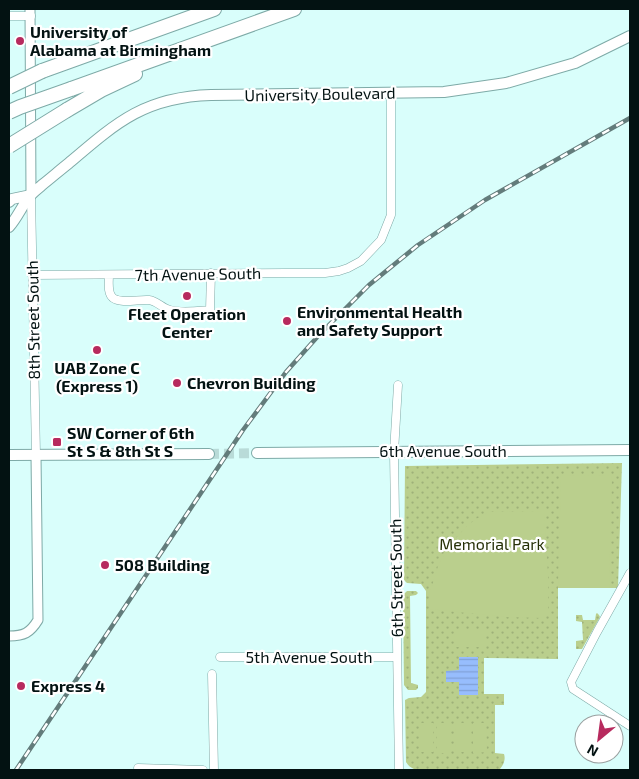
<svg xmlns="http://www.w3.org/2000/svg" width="639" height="779" font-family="'Exo 2',sans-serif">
<defs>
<pattern id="grass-dots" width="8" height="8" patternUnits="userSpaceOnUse" patternTransform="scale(1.25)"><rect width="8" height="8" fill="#bacf8d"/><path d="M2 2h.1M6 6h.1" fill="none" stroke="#9eb179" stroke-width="1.8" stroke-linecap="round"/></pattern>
<pattern id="water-rules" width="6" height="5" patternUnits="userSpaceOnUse" patternTransform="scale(1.25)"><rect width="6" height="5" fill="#97bdfd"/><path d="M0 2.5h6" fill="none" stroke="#80a1d8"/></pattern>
</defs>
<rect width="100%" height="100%" fill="#d9fefb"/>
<path fill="url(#grass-dots)" d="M622,463L618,588H558V659L484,658V694H504V705H495V753L504,754C506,760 503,766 499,770H423C416,770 410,769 406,762L405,700L409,698L421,697L426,692V591L421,584L407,583L404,580L405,466Z
M407,591H416L418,593L416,595L410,596L411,683L418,685V688L416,690H408L404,685L403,595Z
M597,613L599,615L600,617L582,649H576V641L583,640L582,622L576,621V615H582L583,620H595L596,614Z"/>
<path fill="#bacf8d" d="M561,475L612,476L609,588H558Z
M544,511L548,576V612L542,618L505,617L429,609L430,592L439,563L454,540L468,525L476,519L489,512Z
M454,630H485V647H455Z
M419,723H433V752H420Z
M437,723H450L451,753H437Z
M455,723H469V752H456Z
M473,723H486L487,752L473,753Z"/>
<path fill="url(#water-rules)" d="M459,657H478V695H459V682H446V671L459,670Z"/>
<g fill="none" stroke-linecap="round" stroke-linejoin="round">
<path stroke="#b9dbd8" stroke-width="10" stroke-dasharray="10 5" stroke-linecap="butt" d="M209,454L257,453"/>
<g stroke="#7eaaa7" stroke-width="9">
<path id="minor" d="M9,16H31
M31,195L36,455
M32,275L286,273H325L339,271L348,268L361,261L381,240L391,215V93
M109,275C109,282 107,293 113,298C121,304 139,299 149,300C157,301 162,308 170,310C182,313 197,311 210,310L211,273
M398,385L394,452L399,770
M630,573L597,632L571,682L573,689L630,726
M220,657H397
M212,674L214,770
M138,768L203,770"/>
</g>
<g stroke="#7eaaa7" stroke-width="11">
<path id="tertiary" d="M30,9L31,195
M9,636C24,636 30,633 38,620L36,455"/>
</g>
<g stroke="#7eaaa7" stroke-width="12">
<path id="secondary" d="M9,202L12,199L31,195
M9,227C18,217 22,205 31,195C34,191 39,188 42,185C51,178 60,170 69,163C117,122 145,97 211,95L444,92L506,83L575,63L630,36
M257,453L630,450
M9,455L209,454"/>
</g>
<g stroke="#7eaaa7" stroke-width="16">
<path id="motorway" d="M42,71L214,9
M71,89L294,9
M67,110L101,90L135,74"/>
</g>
<use href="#minor" stroke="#fff" stroke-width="8"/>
<use href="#tertiary" stroke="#fff" stroke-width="9"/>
<use href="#secondary" stroke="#fff" stroke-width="10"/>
<use href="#motorway" stroke="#fff" stroke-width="14"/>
<g stroke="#637c7b" stroke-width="4.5">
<path id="rail" d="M16,770L243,430L286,372L319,335L369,285L418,245L485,200L630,118"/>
</g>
<use href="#rail" stroke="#fff" stroke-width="2.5" stroke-dasharray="8" stroke-linecap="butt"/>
<g stroke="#7eaaa7" stroke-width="16" stroke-linecap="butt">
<path id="motorway-bridge" d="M9,87L42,71
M9,112L20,107L71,89
M9,146L67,110"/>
</g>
<use href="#motorway-bridge" stroke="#fff" stroke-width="14"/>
</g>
<g fill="#b72a5e" stroke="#fff" stroke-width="2">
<circle cx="20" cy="41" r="5"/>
<circle cx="187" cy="296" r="5"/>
<circle cx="287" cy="321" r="5"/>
<circle cx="97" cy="350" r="5"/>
<circle cx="177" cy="383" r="5"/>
<rect x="52" y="437" width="10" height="10" rx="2.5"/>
<circle cx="105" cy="565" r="5"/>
<circle cx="21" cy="686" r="5"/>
</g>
<g text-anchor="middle" stroke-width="4.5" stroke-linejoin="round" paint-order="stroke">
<g font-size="16" font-weight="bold" fill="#031212" stroke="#fff" text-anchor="start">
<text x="30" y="38">University of<tspan x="30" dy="18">Alabama at Birmingham</tspan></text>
<text x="297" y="318">Environmental Health<tspan x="297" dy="18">and Safety Support</tspan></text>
<text x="187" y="320" text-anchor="middle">Fleet Operation<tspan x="187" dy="18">Center</tspan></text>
<text x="97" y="374" text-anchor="middle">UAB Zone C<tspan x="97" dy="18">(Express 1)</tspan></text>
<text x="187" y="389">Chevron Building</text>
<text x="67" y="439">SW Corner of 6th<tspan x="67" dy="18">St S &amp; 8th St S</tspan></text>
<text x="115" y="571">508 Building</text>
<text x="31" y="692">Express 4</text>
</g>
<g font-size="16" fill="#031212" stroke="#fff">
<text transform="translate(320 94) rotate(-1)" y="6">University Boulevard</text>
<text transform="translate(198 274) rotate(-1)" y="6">7th Avenue South</text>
<text transform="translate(33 320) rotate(-91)" y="6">8th Street South</text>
<text x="443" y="457">6th Avenue South</text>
<text transform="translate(396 578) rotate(-91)" y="6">6th Street South</text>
<text x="309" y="663">5th Avenue South</text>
</g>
<g font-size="16" fill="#263007" stroke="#fff">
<text x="492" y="550">Memorial Park</text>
</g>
</g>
<rect width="639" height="779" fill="none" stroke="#031212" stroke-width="20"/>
<g transform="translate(599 739) rotate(209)"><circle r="24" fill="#ffffff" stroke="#9aa0a0"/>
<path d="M0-4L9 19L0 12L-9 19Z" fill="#b72a5e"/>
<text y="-8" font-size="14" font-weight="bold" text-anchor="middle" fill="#031212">N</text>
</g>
</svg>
